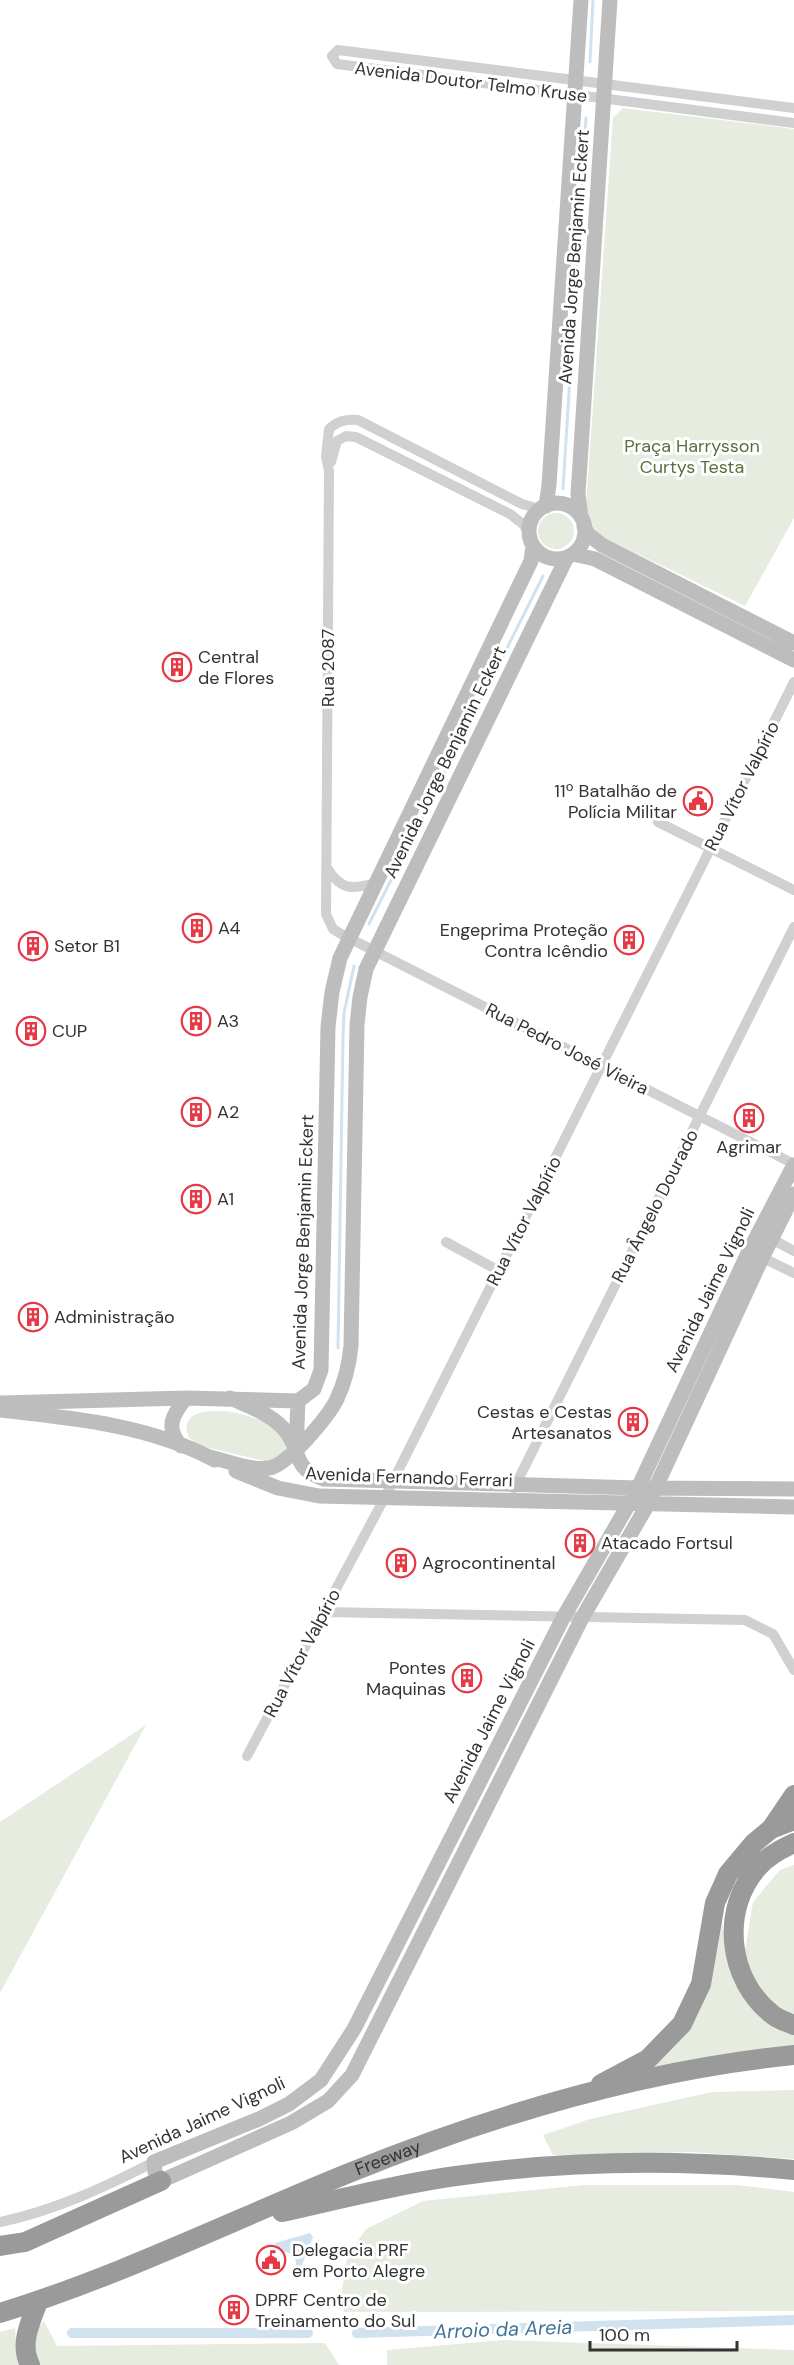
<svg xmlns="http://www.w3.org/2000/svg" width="794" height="2365" font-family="'DM Sans',sans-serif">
<rect width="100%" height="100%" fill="#fff"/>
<path fill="#e6ecdf" d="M623,108L794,129V518L745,606L599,535L589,521L586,506L613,118Z
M538 531a18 18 0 1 1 36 0a18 18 0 1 1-36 0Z
M225,1411C245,1414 287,1423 286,1450L269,1462L201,1446L189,1438L186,1427C191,1409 209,1411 225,1411Z
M146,1725L0,1993V1822Z
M794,1865V2018L778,2011L756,1986L744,1957L753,1902L780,1870Z
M721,1918L733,1975L758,2013L794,2035V2049L651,2067L688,2029Z
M794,2090V2159L691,2152L553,2155L543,2135L590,2119L712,2092Z
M584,2185H737L794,2192V2311L344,2312L342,2292L347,2256L366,2229L423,2201Z
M44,2321L57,2346L325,2343L339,2365H38C35,2349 31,2333 44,2321Z
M15,2328L17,2354L21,2365H0V2332Z
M504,2340L794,2350V2365H387V2350Z"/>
<path fill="#cfe2ee" d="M310,2233L313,2237L298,2275L294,2270C300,2259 291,2250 279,2252L275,2243Z"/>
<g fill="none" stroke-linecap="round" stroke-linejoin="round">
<path stroke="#cfe2ee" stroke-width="3" d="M590,62L593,0
M563,489L586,118
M369,924L543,576
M338,1348L343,1037L344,1013L354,966"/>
<path stroke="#cfe2ee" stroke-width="10" d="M72,2333H308
M357,2333L794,2320"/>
<path stroke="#d0d0d0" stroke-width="10" d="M794,108L338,50L332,56L337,64L794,123
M331,462L337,441L346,436L356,437L510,514L524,525L529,535
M540,509L522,504L358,420C345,419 338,421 329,429L326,456L329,471L326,914L333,929L341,934L794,1164
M658,822L794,890
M327,868C341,890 351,890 375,883
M768,1237L794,1251
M446,1242L499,1271
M757,1255L794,1273
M514,1488L794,927
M324,1612L745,1620L773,1634L794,1670
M247,1756L385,1497L794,682
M0,2222C54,2211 105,2187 154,2162"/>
<path stroke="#bdbdbd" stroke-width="15" d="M529 531a28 28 0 1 1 56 0a28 28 0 1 1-56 0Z
M546,506L549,485L581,0
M581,517L578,494L610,0
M584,527L589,535L602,545L794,643
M573,554L595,559L794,660
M794,1165L749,1251L638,1488L563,1618L354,2029L321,2080L289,2104L259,2119L154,2162L155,2172L161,2181L291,2123L328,2101L352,2075L582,1618L648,1504L762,1258L794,1194
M230,1398C248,1406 269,1413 283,1428C303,1450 290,1468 324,1479L638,1488L794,1489
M298,1401L314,1389L321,1370L328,1027L332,992L340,958L531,561L533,546
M1,1403L186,1398L298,1401
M0,1410C73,1418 149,1425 215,1460
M181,1446C165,1428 172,1415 186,1398
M296,1449L298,1401
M206,1456C225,1460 250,1471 269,1468C288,1465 328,1417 337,1399C345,1382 349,1366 351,1346L357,1025L360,997L366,969L567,557
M236,1471L278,1488L319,1496L794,1507"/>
<g stroke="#9a9a9a" stroke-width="20">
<path d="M771,1829L794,1795"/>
<path d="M794,1843C783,1848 767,1857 759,1866C720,1908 727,1980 773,2015C779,2020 787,2022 794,2025"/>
<path d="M601,2084L648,2059L682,2024L701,1984L715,1903L728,1874L754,1843L771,1829L794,1820"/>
<path d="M282,2212C340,2199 398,2184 456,2176C569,2160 681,2159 794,2170"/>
<path d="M0,2246L25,2242L161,2181"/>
<path id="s1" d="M0,2313C120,2276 233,2220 349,2173C490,2116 642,2070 794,2055"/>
<path d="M30,2365C19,2343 31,2322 38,2301"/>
</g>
</g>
<defs>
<g id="building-ring" transform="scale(1.5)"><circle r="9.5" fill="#fff" stroke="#e63946" stroke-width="1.5"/><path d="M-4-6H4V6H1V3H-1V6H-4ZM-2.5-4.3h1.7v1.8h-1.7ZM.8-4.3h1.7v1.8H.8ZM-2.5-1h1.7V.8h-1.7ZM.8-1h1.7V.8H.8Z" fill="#e63946"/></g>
<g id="civic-ring" transform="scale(1.5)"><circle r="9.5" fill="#fff" stroke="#e63946" stroke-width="1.5"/><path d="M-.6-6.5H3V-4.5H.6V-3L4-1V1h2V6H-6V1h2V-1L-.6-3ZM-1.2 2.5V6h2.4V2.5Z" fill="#e63946"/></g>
</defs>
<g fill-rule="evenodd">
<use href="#building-ring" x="177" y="667"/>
<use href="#civic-ring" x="698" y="801"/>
<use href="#building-ring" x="197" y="928"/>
<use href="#building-ring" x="629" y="940"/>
<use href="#building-ring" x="33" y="946"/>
<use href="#building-ring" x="196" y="1021"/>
<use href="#building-ring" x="31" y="1031"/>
<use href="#building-ring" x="196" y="1112"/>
<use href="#building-ring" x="749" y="1118"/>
<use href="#building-ring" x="196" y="1199"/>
<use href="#building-ring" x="33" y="1317"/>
<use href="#building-ring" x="633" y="1422"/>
<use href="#building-ring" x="580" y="1543"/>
<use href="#building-ring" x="401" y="1563"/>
<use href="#building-ring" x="467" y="1678"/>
<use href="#civic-ring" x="271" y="2260"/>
<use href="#building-ring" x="234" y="2310"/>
</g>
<g text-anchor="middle" stroke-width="6" stroke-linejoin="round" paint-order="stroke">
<g font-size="18" fill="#333" stroke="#fff">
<text transform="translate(471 82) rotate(7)" y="6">Avenida Doutor Telmo Kruse</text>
<text transform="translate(574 257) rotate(-86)" y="6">Avenida Jorge Benjamin Eckert</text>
<text transform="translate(328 668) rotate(-90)" y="6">Rua 2087</text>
<text transform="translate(445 762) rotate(-64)" y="6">Avenida Jorge Benjamin Eckert</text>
<text transform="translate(742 786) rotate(-63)" y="6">Rua Vítor Valpírio</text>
<text transform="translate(567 1049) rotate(27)" y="6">Rua Pedro José Vieira</text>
<text transform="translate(655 1206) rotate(-63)" y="6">Rua Ângelo Dourado</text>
<text transform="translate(524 1221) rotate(-63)" y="6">Rua Vítor Valpírio</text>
<text transform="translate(303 1242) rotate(-88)" y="6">Avenida Jorge Benjamin Eckert</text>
<text transform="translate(710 1290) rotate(-64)" y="6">Avenida Jaime Vignoli</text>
<text transform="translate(409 1477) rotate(2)" y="6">Avenida Fernando Ferrari</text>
<text transform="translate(302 1653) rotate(-62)" y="6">Rua Vítor Valpírio</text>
<text transform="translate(489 1721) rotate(-63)" y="6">Avenida Jaime Vignoli</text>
<text transform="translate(202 2120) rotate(-25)" y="6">Avenida Jaime Vignoli</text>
<text dy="6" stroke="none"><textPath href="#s1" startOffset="418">Freeway</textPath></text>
</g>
<g font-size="18" fill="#56703f" stroke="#fff">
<text x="692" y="452">Praça Harrysson<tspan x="692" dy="21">Curtys Testa</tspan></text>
</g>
<g font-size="18" fill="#333" stroke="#fff" text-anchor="start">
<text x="198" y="663">Central<tspan x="198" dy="21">de Flores</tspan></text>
<text x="677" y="797" text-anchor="end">11º Batalhão de<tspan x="677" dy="21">Polícia Militar</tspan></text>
<text x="218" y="934">A4</text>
<text x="608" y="936" text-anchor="end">Engeprima Proteção<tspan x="608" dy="21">Contra Icêndio</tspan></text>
<text x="54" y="952">Setor B1</text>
<text x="217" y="1027">A3</text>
<text x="52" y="1037">CUP</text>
<text x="217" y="1118">A2</text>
<text x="749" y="1153" text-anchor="middle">Agrimar</text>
<text x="217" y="1205">A1</text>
<text x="54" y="1323">Administração</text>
<text x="612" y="1418" text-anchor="end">Cestas e Cestas<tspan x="612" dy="21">Artesanatos</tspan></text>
<text x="601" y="1549">Atacado Fortsul</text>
<text x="422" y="1569">Agrocontinental</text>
<text x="446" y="1674" text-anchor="end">Pontes<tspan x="446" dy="21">Maquinas</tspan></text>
<text x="292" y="2256">Delegacia PRF<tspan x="292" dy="21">em Porto Alegre</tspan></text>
<text x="255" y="2306">DPRF Centro de<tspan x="255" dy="21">Treinamento do Sul</tspan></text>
</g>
<g font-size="20" font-style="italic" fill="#3f7597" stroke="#fff">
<text transform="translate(503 2329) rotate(-2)" y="7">Arroio da Areia</text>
</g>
</g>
<path d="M590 2341v9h147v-9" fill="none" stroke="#333333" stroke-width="3"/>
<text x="599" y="2341" font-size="18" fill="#333333" stroke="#ffffff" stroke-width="4.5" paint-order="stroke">100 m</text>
</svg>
